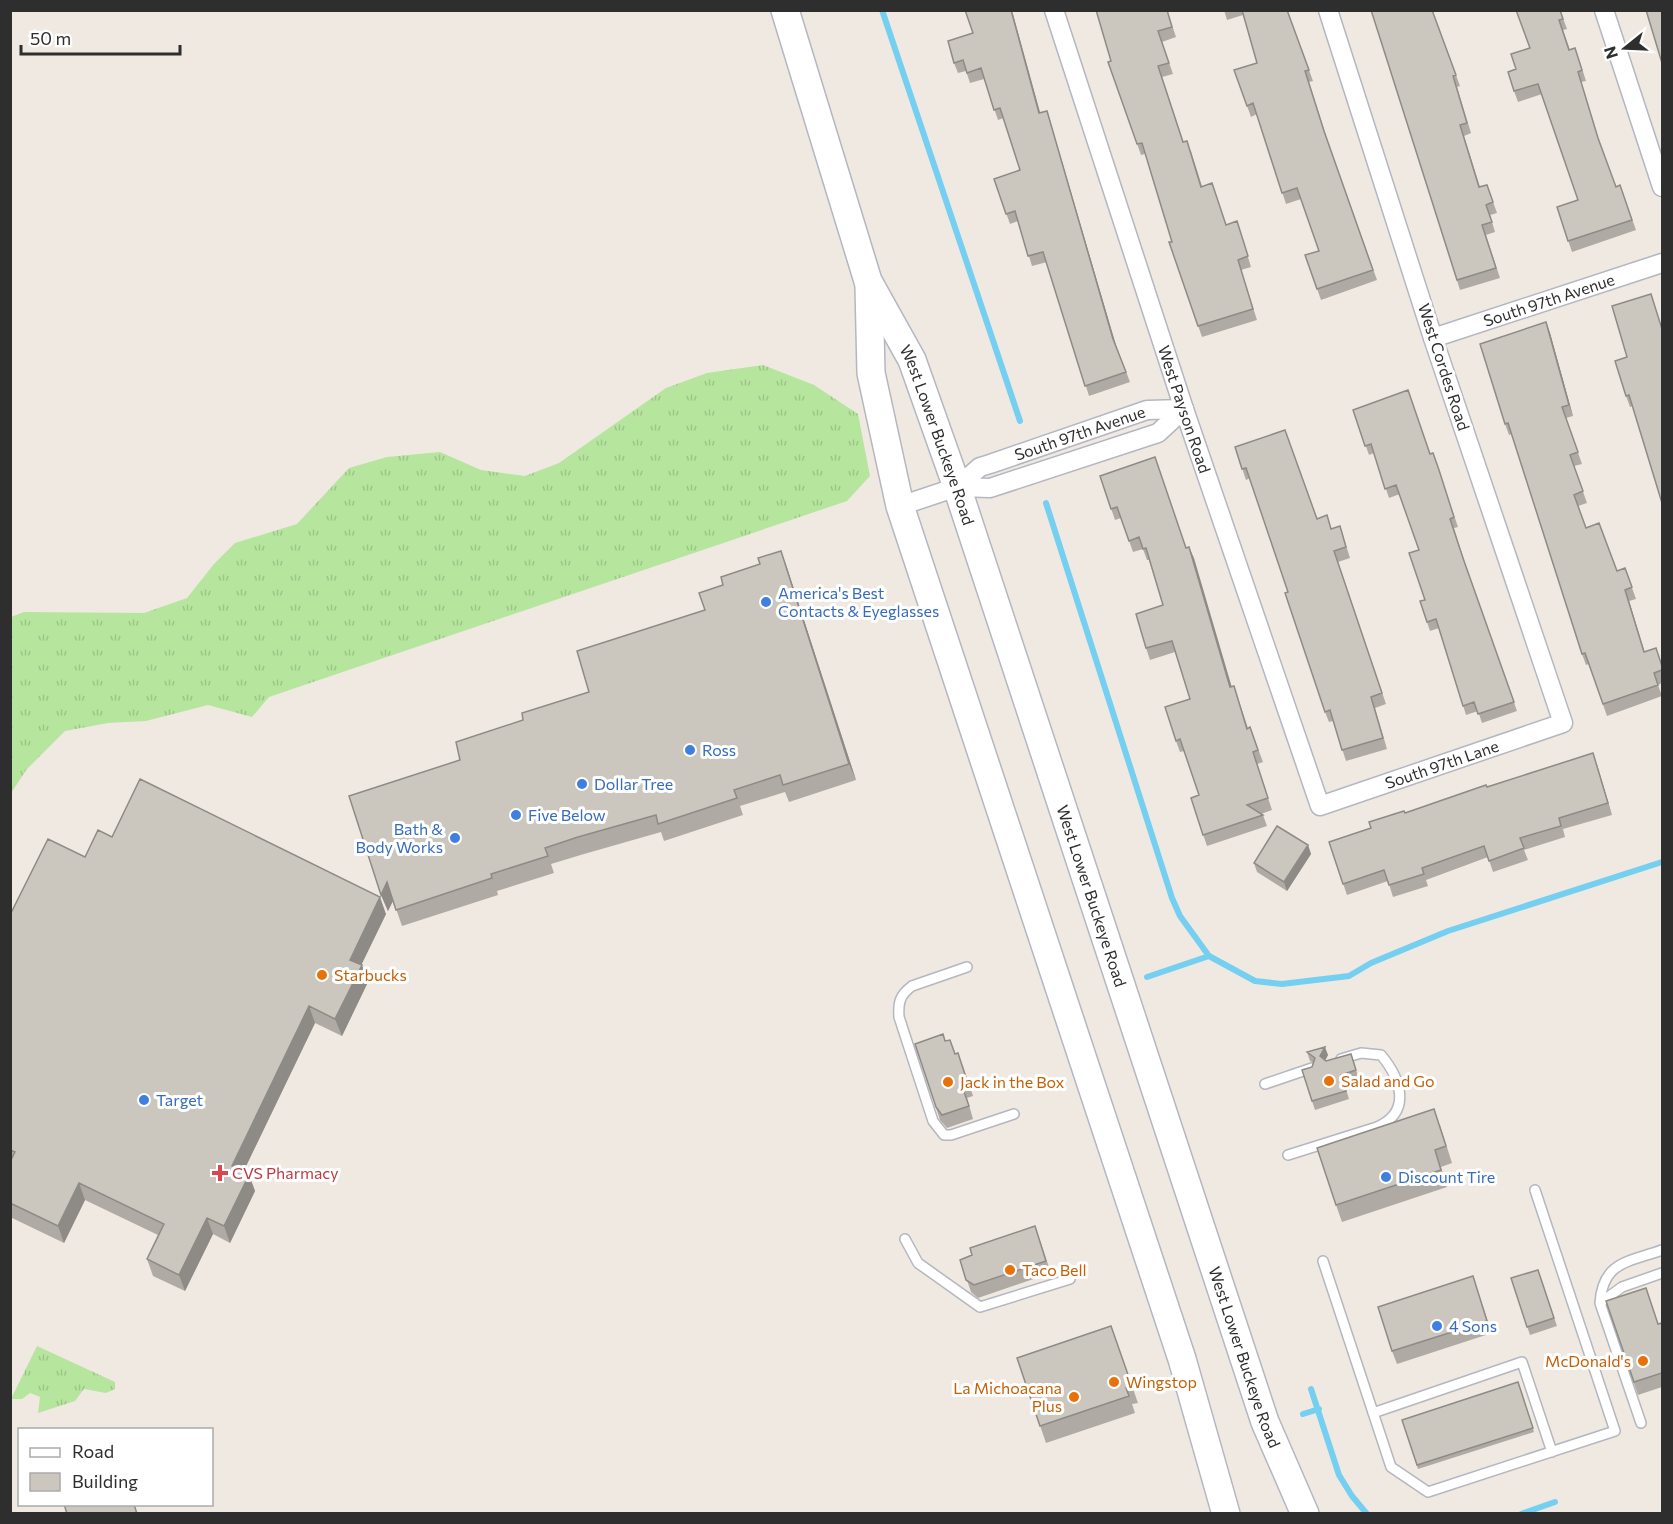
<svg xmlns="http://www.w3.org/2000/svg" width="1673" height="1524" font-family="Commissioner,sans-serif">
<defs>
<pattern id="grass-tufts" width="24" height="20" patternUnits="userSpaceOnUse" patternTransform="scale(1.5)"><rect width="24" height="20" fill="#b6e59e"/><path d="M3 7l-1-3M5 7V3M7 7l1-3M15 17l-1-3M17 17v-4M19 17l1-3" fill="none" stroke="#9dc588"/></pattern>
</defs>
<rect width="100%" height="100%" fill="#efe9e1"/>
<path fill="url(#grass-tufts)" d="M763,365L814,385L858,414L870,476L847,501L269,697L252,717L208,705L146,721L108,723L65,731L27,769L11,793V617L24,612L144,613L187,598L214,564L235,543L297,524L349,468L387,457L440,452L481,470L525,476L559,463L666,388L707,373Z
M37,1346L115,1382V1389L106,1393L84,1389L75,1401L38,1413L40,1397L30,1393L22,1399H11Z"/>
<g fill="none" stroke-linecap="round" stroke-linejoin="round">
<path stroke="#75cff0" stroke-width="6" d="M882,10L1020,421
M1046,503L1172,898L1180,916L1209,956L1255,981L1282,984L1349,976L1371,963L1448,931L1662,862
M1147,977L1209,956
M1311,1389L1339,1475L1352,1496L1367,1514
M1303,1414L1319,1409
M1521,1514L1555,1502"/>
<g stroke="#b4b7c1" stroke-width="12">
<path id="service" d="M967,967L912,986C900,995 898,1002 899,1017L933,1121L944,1135H951L1014,1114
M1265,1084L1312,1068
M1288,1155L1377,1127C1412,1112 1401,1079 1381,1055L1361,1053L1341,1059
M905,1239L918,1263L980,1307L1070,1279
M1323,1261L1391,1467L1428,1492L1615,1431L1535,1190
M1600,1303L1622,1287L1662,1273
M1373,1413L1522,1362L1552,1452
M1641,1423L1600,1303C1603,1261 1629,1262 1662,1250"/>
</g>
<g stroke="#b4b7c1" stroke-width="21">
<g id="minor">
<path id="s1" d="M1054,10L1184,409L1320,806L1563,723L1433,338L1328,10"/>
<path d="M1604,10L1662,187"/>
<path id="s2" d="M1433,338L1662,263"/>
<path d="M957,487L990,488L1158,433L1184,409"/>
<path id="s3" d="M900,506L957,487L980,467L990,464L1147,410L1184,409"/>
</g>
</g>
<g stroke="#b4b7c1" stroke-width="30">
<g id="secondary">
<path id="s4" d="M785,10L868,281L912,360L957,487L1265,1422L1305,1514"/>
<path d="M869,286L871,373L900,506L1182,1359L1226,1514"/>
</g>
</g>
<use href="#service" stroke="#fff" stroke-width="9"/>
<use href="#minor" stroke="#fff" stroke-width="18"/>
<use href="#secondary" stroke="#fff" stroke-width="27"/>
</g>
<path fill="#afaba4" d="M1167,10L1176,37L1162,42L1173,74L1162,77L1183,142L1191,151L1202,186L1226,225L1237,221L1251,267L1241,270L1257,320L1202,337L1169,242H1172L1145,154L1141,155L1108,62L1111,61Z
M1224,10H1287L1313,81L1309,82L1328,142L1377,280L1321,300L1305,255L1319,251L1301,199L1286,204L1257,114L1251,117L1234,70L1257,63L1243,15L1227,20Z
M1560,10L1567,29L1563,30L1570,50L1579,59L1586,81L1581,82L1601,147L1616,187L1620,185L1636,230L1572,252L1557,207L1578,200L1542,94L1518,102L1514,91L1516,69L1530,48Z
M973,33L1040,113L1047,111L1116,345L1130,382L1089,396L1047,262L1032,266L1018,221L1010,224L994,179L1020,170L1004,118L998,120L984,79L970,83L966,71L958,73L954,63Z
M1387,60L1456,75L1460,86L1457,87L1471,133L1464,136L1480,187L1487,185L1497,213L1490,215L1495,232L1486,235L1500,278L1460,290Z
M1546,322L1550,333L1573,416L1566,418L1582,464L1574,466L1587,503L1578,506L1586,528L1617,571L1625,568L1636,599L1629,601L1644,652L1662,665V683L1658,685L1662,696L1607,716L1589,664L1586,665L1582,654L1512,434L1509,435L1505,424Z
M1627,357L1633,406L1630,407L1626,396Z
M1353,410L1430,454L1433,453L1458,527L1454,528L1467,570L1517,711L1482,723L1478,711L1466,715L1439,628L1430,631L1420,601L1425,600L1419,550L1400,494L1389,498L1374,453L1369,455Z
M1235,447L1317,519L1332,529L1340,526L1350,558L1338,562L1386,704L1375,708L1387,749L1346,761L1333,721L1329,722L1325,712L1288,592L1250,478L1246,480Z
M1100,476L1186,548L1189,547L1231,686H1234L1248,728L1250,727L1263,762L1257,764L1272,810L1261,814L1263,815L1267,826L1207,846L1191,798L1199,795L1184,751L1180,752L1176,741L1190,699L1175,652L1150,660L1146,648L1163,605L1149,560H1147L1143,549L1133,552L1121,518L1115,520Z
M787,568L856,780L789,802L785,792L740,806L743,815L664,841L661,832L584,854L551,864L554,873L497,891L498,895L402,926L393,900L388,911L381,895L460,760L523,720L589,692L705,610Z
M1597,765L1612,815L1563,829L1565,837L1524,850L1528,860L1493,872L1488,857L1426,880L1428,886L1393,897L1388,881L1347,895L1329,842L1371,828L1405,813L1487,787Z
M1308,845L1311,854L1287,891L1257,872L1254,863Z
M85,857L386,914L361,965L368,982L342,1036L315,1023L243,1172L249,1175L255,1191L230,1243L213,1234L185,1291L153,1276L147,1259L158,1235L85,1200L64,1243L10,1217V915Z
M946,1041L963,1066L973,1096L967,1098L973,1119L947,1128L940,1120L915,1044Z
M1307,1052L1328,1055L1325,1061H1326L1351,1054L1359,1079L1344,1083L1349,1099L1315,1110L1312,1101L1314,1063L1310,1061Z
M1440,1125L1452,1163L1441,1167L1447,1187L1342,1222L1336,1205Z
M1035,1226L1051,1273L978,1298L971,1292L960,1260L972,1255Z
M1538,1270L1557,1326L1530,1335L1511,1278Z
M1477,1289L1492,1333L1397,1364L1392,1351Z
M1606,1301L1659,1324L1662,1323V1387L1638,1395Z
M1111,1326L1138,1403L1132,1404L1135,1413L1046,1443L1017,1358Z
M1518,1382L1534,1432L1418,1469L1402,1420Z"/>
<path fill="#8e8b86" d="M1011,10L1013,14L1043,123L1039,113Z
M1047,111L1050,121L1117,349L1113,339Z
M1546,322L1550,333L1573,416L1569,405Z
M1189,547L1194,558L1235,698L1230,687Z
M781,551L787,568L856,780L849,764Z
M1625,590L1629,601L1648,663L1644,652Z
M1593,753L1597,765L1612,815L1608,803Z
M1308,845L1311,854L1287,891L1284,882Z
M387,882L394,899L388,911L381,895Z
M380,897L386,914L356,976L350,960Z
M362,965L368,982L342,1036L335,1019Z
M309,1006L315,1023L238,1183L232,1166Z
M1325,1047L1328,1055L1323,1064L1320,1056Z
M249,1175L255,1191L230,1243L224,1226Z
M79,1183L85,1200L64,1243L58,1226Z
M207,1218L213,1234L185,1291L179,1275Z"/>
<path fill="#cbc7bf" stroke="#8e8b86" stroke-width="1.5" d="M965,10H1011L1039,113L1047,111L1113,339L1126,372L1085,386L1043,252L1028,256L1015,211L1006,214L994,179L1020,170L1000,108L994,110L981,68L967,73L963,60L954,63L948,41L973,33Z
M1096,10H1167L1172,27L1158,31L1169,63L1158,66L1183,142L1187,141L1201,187L1212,183L1226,225L1237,221L1248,256L1238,260L1253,309L1198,326L1169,242H1172L1142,143L1137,144L1108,62L1111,61Z
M1242,10H1287L1309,70L1305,71L1324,131L1373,270L1317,289L1305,255L1319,251L1297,188L1282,193L1253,103L1247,106L1234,70L1257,63Z
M1371,10H1432L1456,75L1453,76L1467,123L1460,125L1479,187L1487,185L1493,202L1486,205L1492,222L1482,225L1496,268L1457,280L1387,60Z
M1516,10H1560L1563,19L1559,20L1569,50L1575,48L1582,70L1578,72L1598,138L1616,187L1620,185L1632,220L1568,241L1557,207L1578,200L1538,84L1514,91L1508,72L1516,69L1511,54L1530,48Z
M1646,10H1662V63Z
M1651,294L1662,329V503L1629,395L1626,396L1615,361L1627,357L1612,306Z
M1546,322L1569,405L1562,407L1578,452L1570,455L1583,491L1574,495L1586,528L1599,523L1617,571L1625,568L1632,587L1625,590L1644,652L1656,648L1662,666V670L1654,673L1658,685L1603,704L1585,653L1582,654L1508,423L1505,424L1480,344Z
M1408,390L1430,454L1433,453L1439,470L1454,517L1450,519L1464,561L1514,702L1478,714L1474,702L1463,706L1436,619L1427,622L1420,601L1425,600L1409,553L1419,550L1396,485L1385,489L1371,444L1365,446L1353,410Z
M1285,430L1317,519L1327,515L1331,529L1340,526L1346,547L1334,551L1382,693L1371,697L1383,738L1342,750L1330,710L1325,712L1285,593L1288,592L1246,468L1242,469L1235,447Z
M1155,457L1186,548L1189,547L1230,687L1234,686L1247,729L1250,727L1258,750L1253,752L1268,798L1247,805L1263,815L1203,835L1191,798L1199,795L1180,739L1176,741L1165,707L1190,699L1172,641L1146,648L1136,614L1163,605L1146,548L1143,549L1139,537L1129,541L1117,507L1111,509L1100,476Z
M781,551L849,764L783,785L780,775L734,790L737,798L658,824L656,815L578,837L545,848L548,856L491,874L492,878L396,910L387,882L381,895L349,796L460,760L456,742L523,720L522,713L589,692L577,651L705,610L699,593L723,585L721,577L760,564L758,558Z
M1593,753L1608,803L1559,818L1561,826L1520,838L1524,848L1489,861L1484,846L1422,868L1424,874L1389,885L1384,870L1343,884L1329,842L1371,828L1369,822L1404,811L1405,813L1486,785L1487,787Z
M140,779L380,897L350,960L362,965L335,1019L309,1006L232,1166L249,1175L224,1226L207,1218L179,1275L147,1259L164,1224L79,1183L58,1226L10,1203V1162L15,1152L10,1150V915L48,839L85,857L98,830L112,837Z
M1277,826L1308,845L1284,882L1254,863Z
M943,1034L945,1041L950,1040L955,1054L958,1053L968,1084L962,1086L969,1106L942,1115L936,1107L915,1044Z
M1325,1047L1320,1056L1326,1061L1351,1054L1356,1070L1341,1075L1346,1091L1312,1101L1302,1070L1312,1067L1315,1058L1307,1052Z
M1434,1109L1446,1146L1435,1150L1441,1170L1336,1205L1317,1148Z
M1035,1226L1046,1261L974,1285L966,1280L960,1260L972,1255L970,1248Z
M1538,1270L1554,1318L1527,1327L1511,1278Z
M1473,1276L1487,1321L1392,1351L1378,1307Z
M1646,1288L1658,1324L1662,1323V1373L1634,1382L1606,1301Z
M1111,1326L1132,1386L1126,1388L1129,1396L1040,1426L1017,1358Z
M1518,1382L1533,1428L1417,1465L1402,1420Z
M64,1504H134L137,1514H67Z"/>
<g fill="#3f7fe0" stroke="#fff" stroke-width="2">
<circle cx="766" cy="602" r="6"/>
<circle cx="690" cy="750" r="6"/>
<circle cx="582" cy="784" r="6"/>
<circle cx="516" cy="815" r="6"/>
<circle cx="455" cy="838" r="6"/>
<circle cx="144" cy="1100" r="6"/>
<circle cx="1386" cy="1177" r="6"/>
<circle cx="1437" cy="1326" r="6"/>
</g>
<g fill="#e8710a" stroke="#fff" stroke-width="2">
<circle cx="322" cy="975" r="6"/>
<circle cx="1329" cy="1081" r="6"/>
<circle cx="948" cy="1082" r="6"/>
<circle cx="1010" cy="1270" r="6"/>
<circle cx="1643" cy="1361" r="6"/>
<circle cx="1114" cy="1382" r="6"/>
<circle cx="1074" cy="1397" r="6"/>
</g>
<path fill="#e0444e" stroke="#fff" stroke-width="2" d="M217 1164h6v6h6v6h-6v6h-6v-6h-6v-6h6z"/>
<g text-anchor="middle" stroke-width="6" stroke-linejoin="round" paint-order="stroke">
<g font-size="16" fill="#2e2e2e" stroke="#fff">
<text dy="6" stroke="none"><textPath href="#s2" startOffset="122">South 97th Avenue</textPath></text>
<text transform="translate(1444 367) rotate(72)" y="6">West Cordes Road</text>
<text dy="6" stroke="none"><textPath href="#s1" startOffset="420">West Payson Road</textPath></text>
<text dy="6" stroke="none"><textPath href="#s3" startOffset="196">South 97th Avenue</textPath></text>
<text dy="6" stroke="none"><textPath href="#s4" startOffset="453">West Lower Buckeye Road</textPath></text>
<text dy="6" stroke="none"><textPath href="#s1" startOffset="968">South 97th Lane</textPath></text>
<text dy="6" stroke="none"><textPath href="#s4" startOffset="939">West Lower Buckeye Road</textPath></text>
<text dy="6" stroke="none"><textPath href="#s4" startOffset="1425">West Lower Buckeye Road</textPath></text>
</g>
<g font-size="16" fill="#366cbe" stroke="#fff" text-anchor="start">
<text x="778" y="599">America's Best<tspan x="778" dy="18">Contacts &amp; Eyeglasses</tspan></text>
<text x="702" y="756">Ross</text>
<text x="594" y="790">Dollar Tree</text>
<text x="528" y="821">Five Below</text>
<text x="443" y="835" text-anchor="end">Bath &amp;<tspan x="443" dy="18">Body Works</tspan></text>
<text x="156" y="1106">Target</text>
<text x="1398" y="1183">Discount Tire</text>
<text x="1449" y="1332">4 Sons</text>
</g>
<g font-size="16" fill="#c56008" stroke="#fff" text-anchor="start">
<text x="334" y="981">Starbucks</text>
<text x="1341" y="1087">Salad and Go</text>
<text x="960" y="1088">Jack in the Box</text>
<text x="1022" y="1276">Taco Bell</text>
<text x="1631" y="1367" text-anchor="end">McDonald's</text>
<text x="1126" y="1388">Wingstop</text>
<text x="1062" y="1394" text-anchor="end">La Michoacana<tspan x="1062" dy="18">Plus</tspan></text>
</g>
<g font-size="16" fill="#be3a42" stroke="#fff" text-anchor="start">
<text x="232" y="1179">CVS Pharmacy</text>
</g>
</g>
<rect width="1673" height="1524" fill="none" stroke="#2e2e2e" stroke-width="24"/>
<rect x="18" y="1428" width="195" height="78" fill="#ffffff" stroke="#ababab" stroke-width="1.5"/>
<rect x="30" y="1448" width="30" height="9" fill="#ffffff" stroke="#ababab" stroke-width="1.5"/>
<text x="72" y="1458" font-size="18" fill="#2e2e2e">Road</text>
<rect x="30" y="1473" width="30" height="18" fill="#cbc7bf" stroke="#ababab" stroke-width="1.5"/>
<text x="72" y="1488" font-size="18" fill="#2e2e2e">Building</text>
<g transform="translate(1625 48) rotate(252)" stroke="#ffffff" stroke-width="4.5" paint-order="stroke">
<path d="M0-4.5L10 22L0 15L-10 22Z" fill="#2e2e2e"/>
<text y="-9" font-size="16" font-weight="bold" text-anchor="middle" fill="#2e2e2e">N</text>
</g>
<path d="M21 45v9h159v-9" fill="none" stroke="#2e2e2e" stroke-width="3"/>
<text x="30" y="45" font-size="18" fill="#2e2e2e" stroke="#ffffff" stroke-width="4.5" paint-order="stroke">50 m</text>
</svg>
